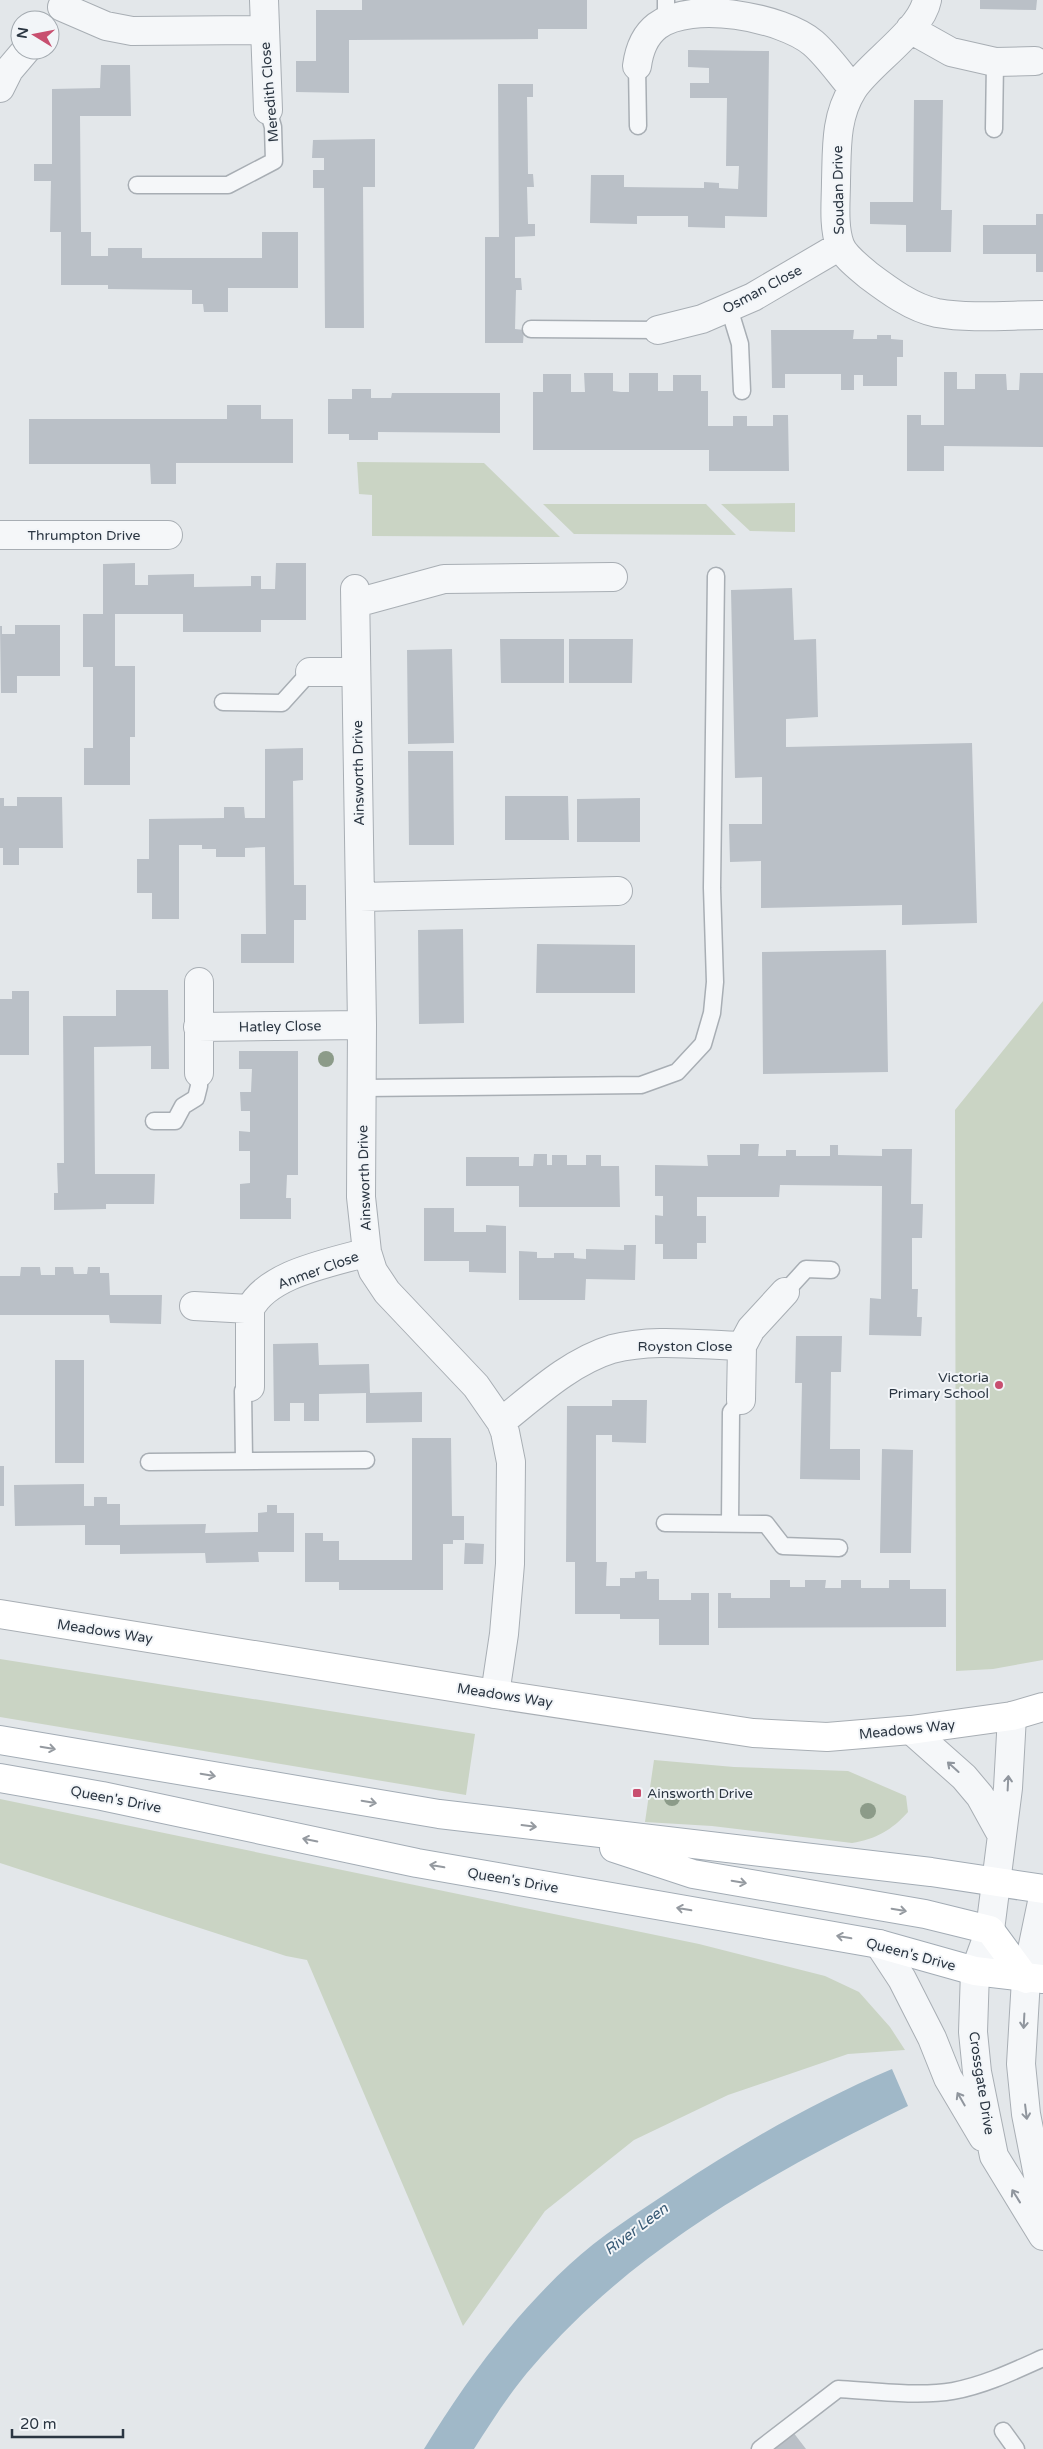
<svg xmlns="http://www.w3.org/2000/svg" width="1043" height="2449" font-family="'Varela Round',sans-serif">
<rect width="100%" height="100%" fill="#e3e7ea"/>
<path fill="#cad4c4" d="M357,462L484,463L560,537L372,536V495L359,494Z
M795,503V532L750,531L721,504Z
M543,504H706L736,535L574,534Z
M1043,1001V1660L993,1669L956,1671L955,1110Z
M0,1659L475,1734L466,1795L0,1717Z
M654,1760L734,1767L848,1771L906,1796L908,1812C892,1830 876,1839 852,1843L712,1826L645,1822Z
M0,1799L699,1944L825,1976L859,1992L890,2027L905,2050L848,2054L728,2095L634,2140L545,2211L463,2326L307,1960L286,1956L0,1863Z"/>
<path fill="#a0b8c8" d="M892,2069L908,2106C771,2173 634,2248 533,2366C511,2391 492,2421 474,2449H424C465,2382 511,2319 569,2265C600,2236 637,2213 673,2189C743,2143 814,2102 892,2069Z"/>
<path fill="#bac0c7" d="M362,0H587V29H538V39L349,40V93L296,92V61H316V10H362Z
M980,0H1037L1036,10L980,9Z
M688,50L769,51L767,217L725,216V228L688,227V216H637V224L590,223L591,175H624V187L704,188V182L719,183V188L738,189L739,166H726L727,98H690V83H709V68L688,67Z
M101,65H130L131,116H80L81,232H91V256H108V248H142V258H262V232H298V288H228V312H204L203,304H192V290L108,289V285H61V232H50L51,181H34V164H52V89L100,88Z
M498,84H533V97H527L528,174H533L534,187H527L528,224H535V236L515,237V278H521L522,290H516L515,329L524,330L523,343H485V237H499Z
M914,100H943L941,210H952L951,252H906V225L870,224V202H913Z
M375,139V187H363L364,328H325L324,188H313V170H324V158H312L313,140Z
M1036,214H1043V272H1036V254H983V225H1036Z
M771,330H854L853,339H877V335H891V339L903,340V357H897V386H863V375H854V390H841V374H785V388H772Z
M944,372H957V389H975V374H1006L1007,390H1019L1020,373H1043V447L944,446V471H907V415H921V425H944Z
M584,373H613V391L621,392H629V373H658V391H673V375H701V391H708V426H733V416H747V426H773V415H788L789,471H709V450H533V392H543V374H571V392H585Z
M352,389H371V398H391L392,393H500V433L378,432V440H349V434H328V399H352Z
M227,405H261V419H293V463H176V484H151L150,464H29V419H227Z
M135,563V585H148V575L194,574V587L251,586V576H261V589H275L276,563H306V620H261V632H183V614H115V666H135V737H130V785H84V748H93V667H83V614H103V564Z
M792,588L794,640L816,639L818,717L786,719V747L972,743L977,923L902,925V905L761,908V861L730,862L729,824H762V777L735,778L731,590Z
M15,625H60V676H17V693H1L0,626H2V634H15Z
M500,639H564V683H501Z
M569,639H633L632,683H569Z
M452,649L454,743L408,744L407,650Z
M303,748V780L293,781L294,885H306V920H294V963H241V934H266L265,847L245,848V857H216V849H202V845H179V919H152V893H137V859H149V819L224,818V807H244L245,818H265V749Z
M408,751H453L454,845H409Z
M505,796H568L569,840H505Z
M17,797H62L63,848H19V865H3V848H0V798H4V806H17Z
M640,798V842H577V799Z
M463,929L464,1023L419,1024L418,930Z
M537,944L635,945V993H536Z
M886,950L888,1072L763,1074L762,952Z
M116,990H168L169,1069H151V1046L94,1047L95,1174H155L154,1204H106V1209L54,1210V1193H58L57,1163H64L63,1016H116Z
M12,991H29V1055H0V999H12Z
M239,1051H298V1175H287L286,1198H291V1219H240V1184L250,1183V1151H239V1131L250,1132V1111H241L240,1092H251L252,1069H239Z
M740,1144H759L758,1156H786V1150H796V1156H830V1145H838V1155L882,1156V1149H912L911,1204H923L922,1238H912V1289H918L917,1317H922L921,1336L869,1335L870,1298L881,1299L882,1186L780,1185L779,1197H697V1216H706V1243H697V1259H663V1244H655V1215L663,1216V1196H655V1165L708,1166L707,1155H740Z
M534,1154H547V1165H552V1155H567V1165H586V1155H601V1166H619L620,1207H519V1186H466V1157H519V1166H533Z
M424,1208H454V1232H486V1225L506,1226V1273L469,1272V1261H424Z
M624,1245H636L635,1280L586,1279L585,1300H519V1251L537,1252V1258H554V1253H574V1258L586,1259V1249L624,1250Z
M21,1267H40L41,1275H55V1267H73L74,1274H87L88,1267H100V1273H109L110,1295H162L161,1324L110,1323L109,1315H0V1276H20Z
M796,1336H842L841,1372H831L830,1449H860V1480L800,1479L802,1383H795Z
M318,1343L319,1365L369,1364L370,1393L422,1392V1422L366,1423V1393L319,1394V1421H304V1403H290V1421H274L273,1344Z
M55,1360H84V1463H55Z
M612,1400H647L646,1443L612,1442V1435H596V1562H607L606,1586H620V1578H635V1572L647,1571V1579H659V1600H691V1593H709V1645H659V1619H620V1614H575V1562H566L567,1406H612Z
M412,1438H451L452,1516H464V1540H453V1544H443V1590H339V1582H305V1533H323V1541H339V1560H412Z
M882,1449L913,1450L911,1553H880Z
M0,1466H4V1506H0Z
M84,1484V1506H94V1497H107V1504H120V1525L206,1524L205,1533L258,1532V1513L267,1512V1505H277V1513H294V1552H258L259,1562L206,1563L205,1553L120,1554V1545H85V1525L15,1526L14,1485Z
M465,1543L484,1544L483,1564H464Z
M770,1580H790V1587H805V1580H826L825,1588H841V1580H861V1588H889V1580H910V1589H946V1627L718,1628V1593H731V1598H770Z
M793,2432L806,2449H769Z"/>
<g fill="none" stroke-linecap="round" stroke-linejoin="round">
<g stroke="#a8aeb4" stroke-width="19">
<path id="lane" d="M666,0V21
M637,66L638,126
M994,129L995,62
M137,185H228L274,161L273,127L268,110
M729,308L740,344L742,391
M531,329L658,330
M223,702L282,703L310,672
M362,1088L641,1085L677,1072L703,1044L712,1013L715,982L712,888L716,576
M154,1121H175L183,1106L196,1098L199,1086V1073
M785,1292L806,1269L831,1270
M244,1460L243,1391L250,1387
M149,1462L366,1460
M665,1523L766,1524L783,1546L839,1548
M730,1523L731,1412L741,1400
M1003,2431L1016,2449
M760,2449L838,2389C871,2391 920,2397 953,2391C985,2385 1014,2371 1043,2358"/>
</g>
<g stroke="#a8aeb4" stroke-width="30">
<path id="street" d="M264,0L268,110
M927,0C921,31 870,63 853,89C835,117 837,149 836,181C836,200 833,226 840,245C844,256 860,268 868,275C888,290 912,308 937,313C971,319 1009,315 1043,315
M62,7L106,26L132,31L264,30
M910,29L951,52L995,62L1035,61
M637,66C639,51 644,36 657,26C691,0 782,17 813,43C828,56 840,74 853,89
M0,88L9,70L26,50
M658,330L702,319L753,297L840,246
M0,535H168
M355,589L362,1025L361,1197L367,1252L373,1271L387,1292L476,1386L501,1422L505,1432L511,1462L510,1564L504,1634L495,1694
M356,603L444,579L613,577
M310,672H356
M360,897L618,891
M199,982V1073
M198,1027L362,1025
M194,1306L250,1309
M250,1387V1309C268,1273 331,1263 367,1252
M741,1400L742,1346
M501,1422C535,1395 570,1362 612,1349C653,1338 700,1345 742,1346L751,1329L785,1292
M1012,1716L1008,1788L990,1930L975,1971L973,2032L977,2072L994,2156L1043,2236
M911,1730L964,1777L980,1796L1001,1834
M1043,1897L1026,1979L1021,2064L1026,2114L1043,2201
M879,1944L902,1979L932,2038L948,2078L983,2137"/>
</g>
<g stroke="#a8aeb4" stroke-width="30">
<path id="secondary" d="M0,1614L495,1694L753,1733L827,1737L911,1730L1012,1716L1043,1707"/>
</g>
<g stroke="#a3acb5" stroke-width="30">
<path id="primary" d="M0,1740L439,1814L931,1872L1043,1889
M0,1778L102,1796L417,1863L879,1944L975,1971L1043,1979
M614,1848L693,1874L925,1914L990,1930L1026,1979"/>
</g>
<use href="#lane" stroke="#f5f7f9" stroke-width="16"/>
<use href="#street" stroke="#f5f7f9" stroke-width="28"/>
<use href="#secondary" stroke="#fff" stroke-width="28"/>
<use href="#primary" stroke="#fff" stroke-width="28"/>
</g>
<g fill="#8c9b89">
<circle cx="326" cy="1059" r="8"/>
<circle cx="672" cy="1798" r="8"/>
<circle cx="868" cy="1811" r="8"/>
</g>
<defs><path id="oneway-shaft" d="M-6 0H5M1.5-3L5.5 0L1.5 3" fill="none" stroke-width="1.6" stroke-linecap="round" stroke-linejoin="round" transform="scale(1.25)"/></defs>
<g stroke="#959aa0">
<use href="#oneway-shaft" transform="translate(48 1748) rotate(10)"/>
<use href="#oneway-shaft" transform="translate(208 1775) rotate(10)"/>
<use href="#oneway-shaft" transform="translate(369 1802) rotate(10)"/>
<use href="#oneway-shaft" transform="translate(529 1826) rotate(7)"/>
<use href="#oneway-shaft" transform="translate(310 1840) rotate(-168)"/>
<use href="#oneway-shaft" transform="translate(437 1866) rotate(-170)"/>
<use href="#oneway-shaft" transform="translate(739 1882) rotate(10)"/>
<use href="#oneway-shaft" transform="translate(684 1909) rotate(-170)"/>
<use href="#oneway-shaft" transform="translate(899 1910) rotate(10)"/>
<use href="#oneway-shaft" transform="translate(844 1937) rotate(-170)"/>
</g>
<g stroke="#90969e">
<use href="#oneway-shaft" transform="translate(953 1767) rotate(-138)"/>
<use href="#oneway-shaft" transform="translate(1008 1783) rotate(-87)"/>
<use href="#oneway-shaft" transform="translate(1024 2021) rotate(93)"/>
<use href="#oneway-shaft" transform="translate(961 2099) rotate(-120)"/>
<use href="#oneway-shaft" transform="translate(1026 2112) rotate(83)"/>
<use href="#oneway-shaft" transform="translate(1016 2196) rotate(-122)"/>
</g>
<g fill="#c84f6f" stroke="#f2f5f8" stroke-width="2">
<circle cx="999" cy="1385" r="5"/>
<rect x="632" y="1788" width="10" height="10" rx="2.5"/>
</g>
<g text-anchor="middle" stroke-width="4" stroke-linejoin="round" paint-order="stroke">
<g font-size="14" fill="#2b3642" stroke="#f2f5f8">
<text transform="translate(269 92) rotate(-95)" y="5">Meredith Close</text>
<text transform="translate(838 190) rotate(-91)" y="5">Soudan Drive</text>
<text transform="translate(762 289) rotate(-28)" y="5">Osman Close</text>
<text x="84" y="540">Thrumpton Drive</text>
<text transform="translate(358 773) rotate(-91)" y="5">Ainsworth Drive</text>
<text transform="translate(280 1026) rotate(-1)" y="5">Hatley Close</text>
<text transform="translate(364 1178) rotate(-92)" y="5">Ainsworth Drive</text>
<text transform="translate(318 1270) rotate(-20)" y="5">Anmer Close</text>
<text x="685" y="1351">Royston Close</text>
<text transform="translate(105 1631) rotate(9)" y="5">Meadows Way</text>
<text transform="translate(505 1695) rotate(9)" y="5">Meadows Way</text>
<text transform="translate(907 1729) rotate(-6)" y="5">Meadows Way</text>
<text transform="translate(116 1799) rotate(11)" y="5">Queen's Drive</text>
<text transform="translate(513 1880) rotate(10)" y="5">Queen's Drive</text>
<text transform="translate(911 1954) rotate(15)" y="5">Queen's Drive</text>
<text transform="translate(982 2083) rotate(81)" y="5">Crossgate Drive</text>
</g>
<g font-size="14" fill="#2b3642" stroke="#f2f5f8" text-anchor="end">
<text x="989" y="1382">Victoria<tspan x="989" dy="16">Primary School</tspan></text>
<text x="647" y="1798" text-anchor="start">Ainsworth Drive</text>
</g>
<g font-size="15" font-style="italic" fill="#375974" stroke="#f2f5f8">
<text transform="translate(636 2229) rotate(-37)" y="5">River Leen</text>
</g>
</g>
<g transform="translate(35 35) rotate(280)"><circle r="24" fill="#f2f5f8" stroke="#a2a9af"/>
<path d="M0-4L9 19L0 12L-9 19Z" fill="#c84f6f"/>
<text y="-8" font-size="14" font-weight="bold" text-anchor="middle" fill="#2b3642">N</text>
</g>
<path d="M12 2429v8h111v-8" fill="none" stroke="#2b3642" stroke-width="2.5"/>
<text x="20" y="2429" font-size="15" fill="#2b3642" stroke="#f2f5f8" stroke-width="4" paint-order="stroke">20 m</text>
</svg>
